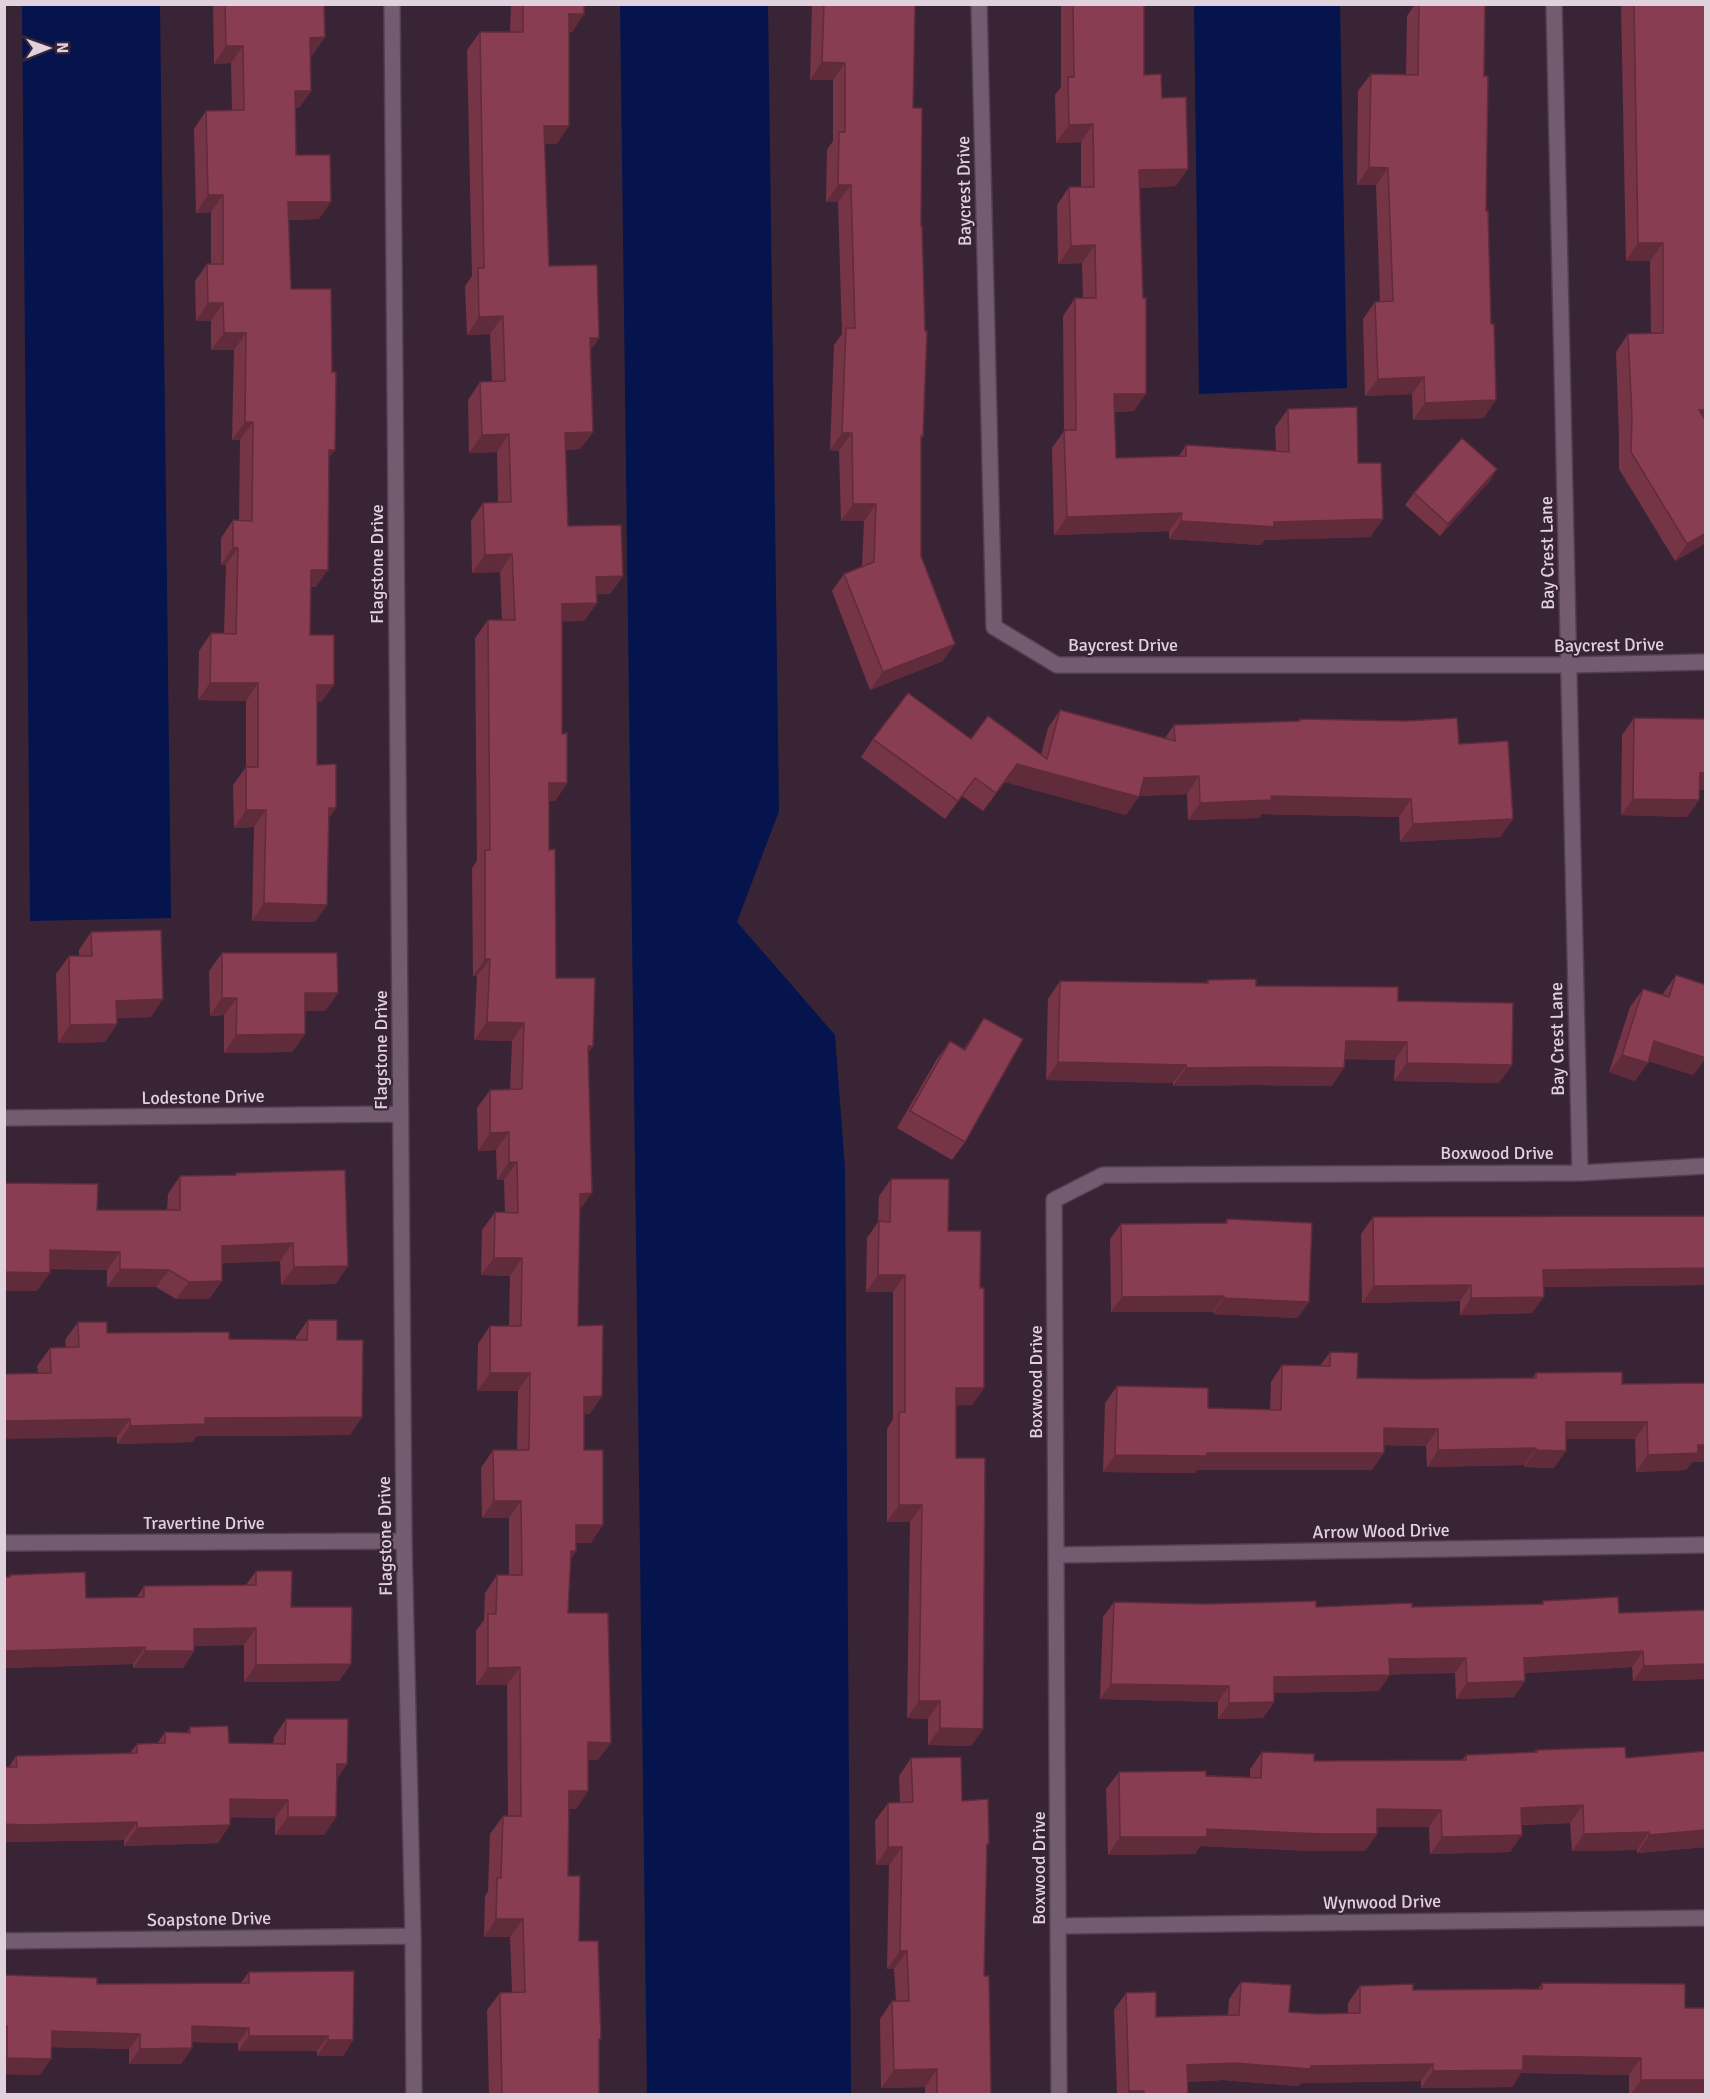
<svg xmlns="http://www.w3.org/2000/svg" width="1710" height="2099" font-family="Signika,sans-serif">
<rect width="100%" height="100%" fill="#392436"/>
<path fill="#06144d" d="M22,5H160L171,918L30,921Z
M620,5H768L779,811L737,922L835,1035L845,1169L851,2094H647Z
M1194,5H1340L1347,388L1199,394Z"/>
<g fill="none" stroke-linecap="round" stroke-linejoin="round">
<g stroke="#51404f" stroke-width="18">
<path id="street" d="M392,4L404,1541L413,1936L414,2094
M979,4L994,627L1057,665H1569L1706,662
M1554,4L1580,1173
M4,1118L401,1114
M4,1543L404,1541
M1056,1555L1706,1545
M1059,1926L1706,1918
M4,1941L413,1936
M1059,2094L1054,1200L1103,1175L1580,1173L1706,1166"/>
</g>
<use href="#street" stroke="#735c6f" stroke-width="15"/>
</g>
<path fill="#763447" d="M213,4H324L313,55H310L311,91L299,108H295L296,155L319,219L289,220L291,289L329,458L316,587H311L310,635L334,685L321,702H317V765L329,818L315,922L252,921L254,827L234,828L233,785L246,767V701L198,700L199,651L211,633H224L226,565H221V538L233,520H239L240,440H232L234,350H211V321H196L195,281L207,264H211V212L196,213L194,129L206,111H232L231,63L214,64Z
M511,4H584V14L572,32H569L557,144H545L549,266L599,338L590,351L593,432L580,449L565,450L568,526L623,576L610,594H596L597,603L584,621H562V734L567,783L555,801H549V850L556,978L593,1046L588,1053L580,1210L578,1326L590,1414H584V1450L591,1543H576V1551L571,1559L568,1613L598,1760H588V1791L576,1809H569L568,1876L579,1941L599,2041V2094H489L487,2010L500,1993L512,1992L510,1937H484L485,1896L488,1891L490,1834L503,1816H508L507,1685H476V1631L484,1620L485,1593L497,1575H509V1518H482L481,1468L493,1450H517L518,1391H477L478,1344L490,1326H509L510,1276L481,1275L482,1230L495,1212L505,1213L504,1180H497L496,1150L478,1151L477,1108L490,1090H510L512,1041L474,1040L477,976H473L472,868L477,861L475,638L488,620H502L500,572L472,573L471,521L483,503H498L497,452L469,453L468,400L480,382H492L490,334L467,335L465,286L472,276L467,50L480,32H510Z
M812,4H915L913,108L921,226L923,436L921,439V556L943,661L870,690L832,591L844,574L862,566L864,521H841L839,451L830,450L834,345L842,334L838,202H826L827,150L833,141V80H810Z
M1061,4H1144V75L1162,98L1176,186L1139,188L1134,411L1114,412L1116,458L1179,456L1186,445L1276,451L1275,427L1288,409L1358,463L1383,519L1370,537L1265,540L1261,545L1169,539V531L1054,535L1052,448L1064,431L1063,316L1075,298H1083L1082,263L1058,264L1057,205L1069,187H1081V142L1056,143L1055,95L1061,87Z
M1415,4H1485L1484,76L1486,211L1484,418L1413,420L1412,394L1365,396L1363,319L1375,302H1380L1376,185H1357L1358,91L1371,74H1406L1407,16Z
M1621,4H1706V543L1675,561L1619,469V435L1616,352L1628,334L1651,333L1650,261H1626Z
M1497,469L1489,482L1440,536L1405,505L1414,493Z
M1060,710L1165,738L1174,725L1298,721L1300,719L1459,744L1513,819L1500,837L1400,842L1399,817L1262,814L1259,818L1188,820L1187,794L1139,796L1126,815L1005,782L983,811L962,796L945,819L861,757L873,739L1041,755L1048,728Z
M1634,718L1706,790H1699V800L1687,817L1621,815L1622,735Z
M91,932L151,1017L117,1018V1024L105,1042L58,1043L56,974L69,956H79V950Z
M222,953L338,993L325,1011H305V1034L292,1052L224,1053V1015L210,1016L209,971Z
M1676,975L1706,1058L1693,1075L1648,1061L1635,1081L1609,1072L1630,1007L1643,989L1662,995Z
M1208,980L1256,986L1398,1001L1512,1065L1499,1083L1394,1081L1395,1060L1345,1059L1332,1086L1255,1085L1173,1086V1083L1046,1080L1048,999L1060,981L1206,983Z
M984,1018L965,1142L952,1160L897,1128L937,1059L950,1041L964,1049Z
M236,1173L336,1284L281,1285L280,1261L222,1263V1281L209,1299H176L156,1287H107V1270L50,1269L37,1291H4L97,1210H167L168,1194L180,1176L235,1175Z
M891,1179L948,1231L980,1288L984,1388L972,1405H956V1458L983,1729L971,1746L928,1745V1719L907,1718L910,1522H887V1429L893,1419V1292H866L867,1238L878,1222L879,1196Z
M1706,1216V1285L1544,1287L1532,1313L1460,1315V1301L1362,1303L1361,1234L1373,1217Z
M1227,1219L1298,1318L1213,1314V1312H1111L1110,1239L1121,1224L1225,1223Z
M308,1320L337,1340L362,1417L350,1435L197,1436L192,1442L117,1444V1437L38,1373L37,1366L50,1348L66,1347L65,1340L78,1322L107,1333L229,1339L295,1340L296,1337Z
M1330,1352L1357,1378L1422,1379L1532,1378L1536,1373L1622,1384L1692,1462L1686,1470L1636,1472L1635,1439H1566L1554,1468L1524,1467V1465L1427,1467L1426,1446L1384,1445L1372,1470H1197L1195,1473L1103,1472L1105,1403L1117,1386L1208,1408L1270,1410L1271,1382L1282,1365L1320,1366Z
M256,1571L291,1607L351,1664L339,1681L244,1682V1645L194,1646V1651L183,1668H133V1664L4,1668V1577H8L10,1575L86,1598L137,1597L144,1586L246,1585Z
M1543,1601L1619,1613L1706,1610V1679L1633,1681L1632,1667L1524,1673L1514,1697L1456,1699L1455,1673L1390,1674L1379,1691L1274,1693V1702L1263,1718L1218,1719V1702L1100,1699L1103,1617L1114,1602L1316,1607H1412L1542,1604Z
M286,1719L347,1764L337,1779L336,1817L324,1835H275V1818L230,1817L218,1843L124,1846V1840L4,1842V1767H9L16,1756L130,1753L137,1744H157L165,1732L187,1733L190,1727L229,1743L273,1744L274,1737Z
M1536,1750L1626,1758L1706,1751V1847L1637,1853V1850L1572,1851L1570,1823L1521,1825L1510,1852L1430,1854L1429,1827H1377V1834L1365,1851H1313L1200,1846L1195,1854L1108,1855L1106,1789L1119,1772L1250,1777V1769L1262,1752L1314,1761L1462,1760L1466,1755L1535,1752Z
M911,1758L962,1801L987,1847L984,1976L991,2094H925V2087L881,2088L880,2019L892,2001H896L894,1969H887L889,1865H876L875,1821L888,1803H900L899,1776Z
M249,1972L353,2040L343,2056H317V2051H238V2043L192,2042V2048L181,2064H129V2049L51,2047L40,2075L4,2074V1975L97,1984L241,1983Z
M1241,1982L1289,2012L1317,2014L1348,2013V2003L1360,1986L1413,1990L1538,1989L1542,1983L1685,2008L1706,2094H1629V2075L1521,2073L1512,2087L1421,2088V2081L1301,2083L1298,2086L1223,2080L1187,2082L1188,2094H1117L1114,2010L1126,1993L1156,2017L1228,2015L1229,1999Z"/>
<path fill="#602b3a" d="M569,14H584L572,32H556Z
M325,37L313,55H298L310,38Z
M226,46H243L231,63L214,64Z
M822,62L845,63L833,80H810Z
M295,91H311L299,108L282,109Z
M1093,124L1081,142L1056,143L1069,125Z
M544,126H569L557,144H532Z
M1369,167L1388,168L1376,185H1357Z
M1188,169L1176,186L1126,188L1139,170Z
M838,185H851L838,202H826Z
M208,195H223L211,212L196,213Z
M288,202H331L319,219L276,220Z
M1638,243H1663L1650,261H1626Z
M1095,245L1082,263L1058,264L1071,246Z
M208,303H223L211,321H196Z
M503,316L490,334L467,335L479,317Z
M224,333H246L234,350H211Z
M590,338H599L587,356Z
M1424,377L1412,394L1365,396L1378,379Z
M1114,394H1146L1134,411L1101,412Z
M1496,400L1484,418L1413,420L1425,403Z
M1699,410H1706V427Z
M245,422H253L240,440H232Z
M593,432L580,449L552,450L565,433Z
M842,433H852L839,451L830,450Z
M509,434L497,452L469,453L482,435Z
M329,450H335L323,467Z
M1497,469L1489,482L1440,536L1448,524Z
M853,504H876L864,521H841Z
M1182,513L1169,531L1054,535L1067,517Z
M1383,519L1370,537L1265,540L1261,545L1169,539L1181,521L1274,522Z
M1706,533V543L1675,561L1687,544Z
M233,547L238,548L226,565H221Z
M512,554L500,572L472,573L485,555Z
M311,570H328L316,587H299Z
M623,576L610,594L583,595L596,577Z
M597,603L584,621L549,622L562,604Z
M955,644L943,661L870,690L883,672Z
M210,683H258L246,701L198,700Z
M317,685H334L321,702H304Z
M1017,764L1144,778L1199,776L1187,794L1135,796L1139,797L1126,815L1005,782L983,811Z
M1700,773H1706V790H1688Z
M549,783H567L555,801H537Z
M1271,796L1411,799L1399,817L1262,814L1259,818L1188,820L1200,803Z
M1633,799L1699,800L1687,817L1621,815Z
M329,808H336L324,826Z
M246,810H266L254,827L234,828Z
M1513,819L1500,837L1400,842L1413,824Z
M264,903L327,905L315,922L252,921Z
M485,959H490L477,976H473Z
M305,993H338L325,1011H292Z
M222,998H237L224,1015L210,1016Z
M163,999L151,1017L104,1019L116,1001Z
M487,1022L524,1023L512,1041L474,1040Z
M117,1024L105,1042L58,1043L70,1025Z
M305,1034L292,1052L224,1053L236,1035Z
M1346,1041L1407,1042L1395,1060L1333,1058Z
M1654,1041L1706,1058L1693,1075L1642,1059Z
M588,1046H593L580,1064Z
M1622,1055L1648,1063L1635,1081L1609,1072Z
M1058,1062L1186,1065L1173,1083L1046,1080Z
M1407,1063L1512,1065L1499,1083L1394,1081Z
M1267,1067L1344,1068L1332,1086L1255,1085L1173,1086L1186,1068Z
M509,1132L496,1150L478,1151L490,1133Z
M509,1162H517L504,1180H497Z
M592,1193L579,1211L580,1194Z
M293,1243L280,1261L209,1264L222,1246Z
M50,1250L120,1252L107,1270L38,1268Z
M494,1258H522L510,1276L481,1275Z
M348,1266L336,1284L281,1285L294,1267Z
M1706,1268V1285L1532,1287L1543,1270Z
M120,1269L169,1270L156,1287H107Z
M4,1272L50,1273L37,1291H4Z
M878,1275H905L893,1292H866Z
M222,1281L209,1299H176L189,1282Z
M1471,1285L1460,1301L1362,1303L1374,1286Z
M1224,1296L1213,1312H1111L1122,1297Z
M1544,1297L1532,1313L1460,1315L1471,1298Z
M1224,1298L1309,1302L1298,1318L1213,1314Z
M490,1373H530L518,1391H477Z
M956,1388H984L972,1405L944,1406Z
M602,1396L590,1414H572L584,1397Z
M362,1417L350,1435L197,1436L192,1442L117,1444L130,1426L205,1418Z
M130,1419L117,1437L4,1439V1421Z
M1566,1422H1647L1635,1439H1554Z
M1384,1428L1438,1429L1426,1446L1373,1445Z
M1698,1445H1706V1462H1692L1686,1470L1636,1472L1648,1455Z
M1536,1448L1524,1465L1427,1467L1438,1450Z
M1536,1450L1566,1451L1554,1468L1524,1467Z
M1207,1453H1384L1372,1470H1197L1195,1473L1103,1472L1115,1455Z
M494,1501H521L509,1518H482Z
M899,1505H922L910,1522H887Z
M576,1525H603L591,1543H563Z
M571,1551H576L564,1568Z
M256,1628L244,1645L182,1646L194,1629Z
M145,1647L133,1664L4,1668V1651Z
M145,1651H194L183,1668H133Z
M1643,1651L1632,1667L1513,1674L1524,1658Z
M1466,1658L1455,1673L1378,1675L1389,1659Z
M351,1664L339,1681L244,1682L256,1665Z
M1706,1664V1679L1633,1681L1644,1666Z
M520,1667L507,1685H476L488,1668Z
M1390,1675L1379,1691L1263,1693L1274,1677Z
M1525,1681L1514,1697L1456,1699L1467,1683Z
M1111,1684L1229,1686L1218,1702L1100,1699Z
M919,1701H940L928,1719L907,1718Z
M1274,1702L1263,1718L1218,1719L1229,1703Z
M940,1728L983,1729L971,1746L928,1745Z
M588,1742L611,1743L598,1760H576Z
M337,1764H347L335,1782Z
M569,1791H588L576,1809H557Z
M230,1799L288,1800L275,1818L217,1817Z
M1583,1805L1570,1823L1509,1825L1521,1808Z
M1377,1809L1441,1810L1429,1827H1365Z
M288,1817H336L324,1835H275Z
M137,1822L124,1840L4,1842V1824Z
M230,1825L218,1843L124,1846L137,1828Z
M1207,1829L1377,1834L1365,1851H1313L1200,1846L1195,1854L1108,1855L1120,1837Z
M1706,1830V1847L1637,1853L1649,1835Z
M1649,1832L1637,1850L1572,1851L1584,1834Z
M1522,1835L1510,1852L1430,1854L1442,1837Z
M888,1847H902L889,1865H876Z
M496,1919H523L510,1937H484Z
M900,1951H907L894,1969H887Z
M192,2026L249,2028L238,2043L181,2042Z
M52,2031L140,2034L129,2049L41,2047Z
M249,2036H328L317,2051H238Z
M328,2040H353L343,2056H317Z
M192,2048L181,2064H129L140,2049Z
M1523,2056L1641,2058L1629,2075L1521,2073L1512,2087L1421,2088L1433,2071Z
M7,2058L51,2059L40,2075L4,2074V2062Z
M1235,2063L1433,2064L1421,2081L1301,2083L1298,2086L1223,2080L1175,2082L1187,2065Z
M937,2069L925,2087L881,2088L894,2070Z
M1641,2080H1706V2094H1631Z
M1129,2091H1144L1142,2094H1127Z"/>
<path fill="#893d53" stroke="#602b3a" stroke-width="1.5" d="M225,4H324L325,37L310,38L311,91H295L296,155H330L331,202H288L291,289H331L332,372H336L335,450H329L328,570H311L310,635H334V685H317V765L336,764V808H329L327,905L264,903L266,810H246V767H258V683H210L211,633L236,634L238,548L233,547V520L252,521L253,422H245L246,333H224L223,303H208L207,264H223V195H208L206,111L244,110L243,46H226Z
M523,4H584V14H569V126H544L549,266L597,265L599,338H590L593,432L565,433L568,526L621,525L623,576L596,577L597,603L562,604V734L567,733V783H549V850L555,849L556,978H595L593,1046H588L592,1193L580,1194L578,1326L603,1325L602,1396L584,1397V1450H603V1525H576V1551H571L568,1613H608L611,1743L588,1742V1791H569L568,1876H580L579,1941H598L601,2039H599V2094H502L500,1993L525,1992L523,1919H496L497,1878H501L503,1816H521L520,1667L488,1668V1614H496L497,1575H522L521,1501H494L493,1450H529L530,1373H490V1326H521L522,1258H494L495,1212L518,1213L517,1162H509V1132L490,1133V1090L522,1089L524,1023L487,1022L490,959H485V850H490L488,620H515L512,554L485,555L483,503L511,502L509,434L482,435L480,382L505,381L503,316L479,317L478,268H484L480,32H523Z
M824,4H915L913,108H922L921,226H922L925,331H927L923,436H921V556L955,644L883,672L844,574L874,562L876,504H853L852,433H842L846,328H855L851,185H838L839,132H845V63L822,62Z
M1073,4H1144V75L1161,74L1162,98L1186,97L1188,169L1139,170L1143,298H1146V394H1114L1116,458L1186,456V445L1289,452L1288,409L1357,407L1358,463H1381L1383,519L1274,522V527L1181,521L1182,513L1067,517L1064,430H1076L1075,298H1096L1095,245L1071,246L1069,187H1094L1093,124L1069,125L1068,77H1074Z
M1419,4H1485L1484,76H1488L1486,211H1488L1491,324H1494L1496,400L1425,403L1424,377L1378,379L1375,302L1393,301L1388,168L1369,167L1371,74L1418,75Z
M1634,4H1706V410H1699L1706,421V533L1687,544L1631,452L1632,417L1628,334L1663,333V243H1638Z
M1462,438L1497,469L1448,524L1414,493Z
M908,693L971,739L988,716L1047,759L1060,710L1175,741L1174,725L1300,721V719L1405,721L1457,718L1459,744L1508,741L1513,819L1413,824L1411,799L1271,796L1272,800L1200,803L1199,776L1144,778L1139,797L1017,764L996,793L975,778L958,801L873,739Z
M1634,718L1706,719V773H1700L1699,800L1633,799Z
M161,930L163,999L116,1001L117,1024L70,1025L69,956H92L91,932Z
M222,953H337L338,993H305V1034L236,1035L237,998H222Z
M1676,975L1706,985V1058L1654,1041L1648,1063L1622,1055L1643,989L1669,997Z
M1256,979V986L1398,987V1001L1513,1003L1512,1065L1407,1063V1042L1346,1041L1344,1068L1267,1067L1186,1068V1065L1058,1062L1060,981L1208,983V980Z
M984,1018L1023,1039L965,1142L910,1111L950,1041L965,1050Z
M345,1170L348,1266L294,1267L293,1243L222,1246V1281L189,1282L169,1270L120,1269V1252L50,1250V1273L4,1272V1183L98,1184L97,1210H180V1176L236,1175V1173Z
M891,1179H949L948,1231H981L980,1288H984V1388H956V1458H985L983,1729L940,1728V1701H919L922,1505H899V1412H905V1275H878L879,1221L890,1222Z
M1706,1216V1268L1543,1270L1544,1297L1471,1298V1285L1374,1286L1373,1217Z
M1227,1219L1312,1223L1309,1302L1224,1298V1296L1122,1297L1121,1224L1227,1223Z
M308,1320H337V1340H363L362,1417L205,1418V1424L130,1426V1419L4,1421V1374L51,1373L50,1348L79,1347L78,1322H107V1333L229,1332V1339L307,1340Z
M1330,1352L1358,1353L1357,1378L1422,1379L1536,1378V1373L1622,1372V1384L1706,1383V1445H1698V1453L1648,1455L1647,1422H1566V1451L1536,1450V1448L1438,1450V1429L1384,1428V1453H1207L1206,1456L1115,1455L1117,1386L1208,1388V1408L1281,1410L1282,1365L1330,1366Z
M256,1571H292L291,1607H352L351,1664L256,1665V1628L194,1629V1651H145V1647L4,1651V1577H10V1575L85,1572L86,1598L144,1597V1586L256,1585Z
M1618,1597L1619,1613L1706,1610V1664L1644,1666L1643,1651L1524,1658L1525,1681L1467,1683L1466,1658L1389,1659L1390,1675L1274,1677V1702L1229,1703V1686L1111,1684L1114,1602L1203,1604L1316,1601V1607L1412,1603V1607L1543,1604V1601Z
M286,1719H348L347,1764H337L336,1817H288V1800L230,1799V1825L137,1828V1822L28,1825L4,1824V1767H17L16,1756L137,1753V1744L165,1743V1732L190,1733V1727L228,1726L229,1743L285,1744Z
M1625,1747L1626,1758L1706,1751V1830L1649,1835V1832L1584,1834L1583,1805L1521,1808L1522,1835L1442,1837L1441,1810L1377,1809V1834H1325L1207,1829V1837H1120L1119,1772L1206,1771V1776L1261,1778L1262,1752L1314,1754V1761L1466,1760V1755L1537,1752L1536,1750Z
M961,1757L962,1801L988,1799L989,1844H987L984,1976H989L991,2094H937V2069L894,2070L892,2001H909L907,1951H900L902,1847H888V1803L913,1802L911,1758Z
M354,1971L353,2040H328V2036H249V2028L192,2026V2048L140,2049V2034L52,2031L51,2059L7,2058V2026H4V1975L97,1978V1984L249,1983V1972Z
M1241,1982L1291,1985L1289,2012L1317,2014L1360,2013V1986L1413,1984V1990L1542,1989V1983L1685,1984V2008H1706V2080H1641V2058L1523,2056V2070L1433,2071V2064L1311,2066L1310,2069L1235,2063L1187,2065L1188,2094H1144V2091H1129L1126,1993L1156,1992V2017L1239,2015Z"/>
<g text-anchor="middle" stroke-width="4.5" stroke-linejoin="round" paint-order="stroke">
<g font-size="18" fill="#dfd2dd" stroke="#392436">
<text transform="translate(964 191) rotate(-91)" y="6">Baycrest Drive</text>
<text transform="translate(1547 553) rotate(-91)" y="6">Bay Crest Lane</text>
<text transform="translate(377 564) rotate(-90)" y="6">Flagstone Drive</text>
<text x="1123" y="651">Baycrest Drive</text>
<text transform="translate(1609 645) rotate(-1)" y="6">Baycrest Drive</text>
<text transform="translate(1557 1039) rotate(-91)" y="6">Bay Crest Lane</text>
<text transform="translate(381 1050) rotate(-90)" y="6">Flagstone Drive</text>
<text transform="translate(203 1097) rotate(-1)" y="6">Lodestone Drive</text>
<text x="1497" y="1159">Boxwood Drive</text>
<text transform="translate(1036 1382) rotate(-90)" y="6">Boxwood Drive</text>
<text x="204" y="1529">Travertine Drive</text>
<text transform="translate(1381 1531) rotate(-1)" y="6">Arrow Wood Drive</text>
<text transform="translate(385 1536) rotate(-91)" y="6">Flagstone Drive</text>
<text transform="translate(1039 1868) rotate(-90)" y="6">Boxwood Drive</text>
<text transform="translate(1382 1902) rotate(-1)" y="6">Wynwood Drive</text>
<text transform="translate(209 1919) rotate(-1)" y="6">Soapstone Drive</text>
</g>
</g>
<rect width="1710" height="2099" fill="none" stroke="#dfd2dd" stroke-width="12"/>
<g transform="translate(48 48) rotate(89)" stroke="#392436" stroke-width="4.5" paint-order="stroke">
<path d="M0-4.5L10 22L0 15L-10 22Z" fill="#dfd2dd"/>
<text y="-9" font-size="16" font-weight="bold" text-anchor="middle" fill="#dfd2dd">N</text>
</g>
</svg>
